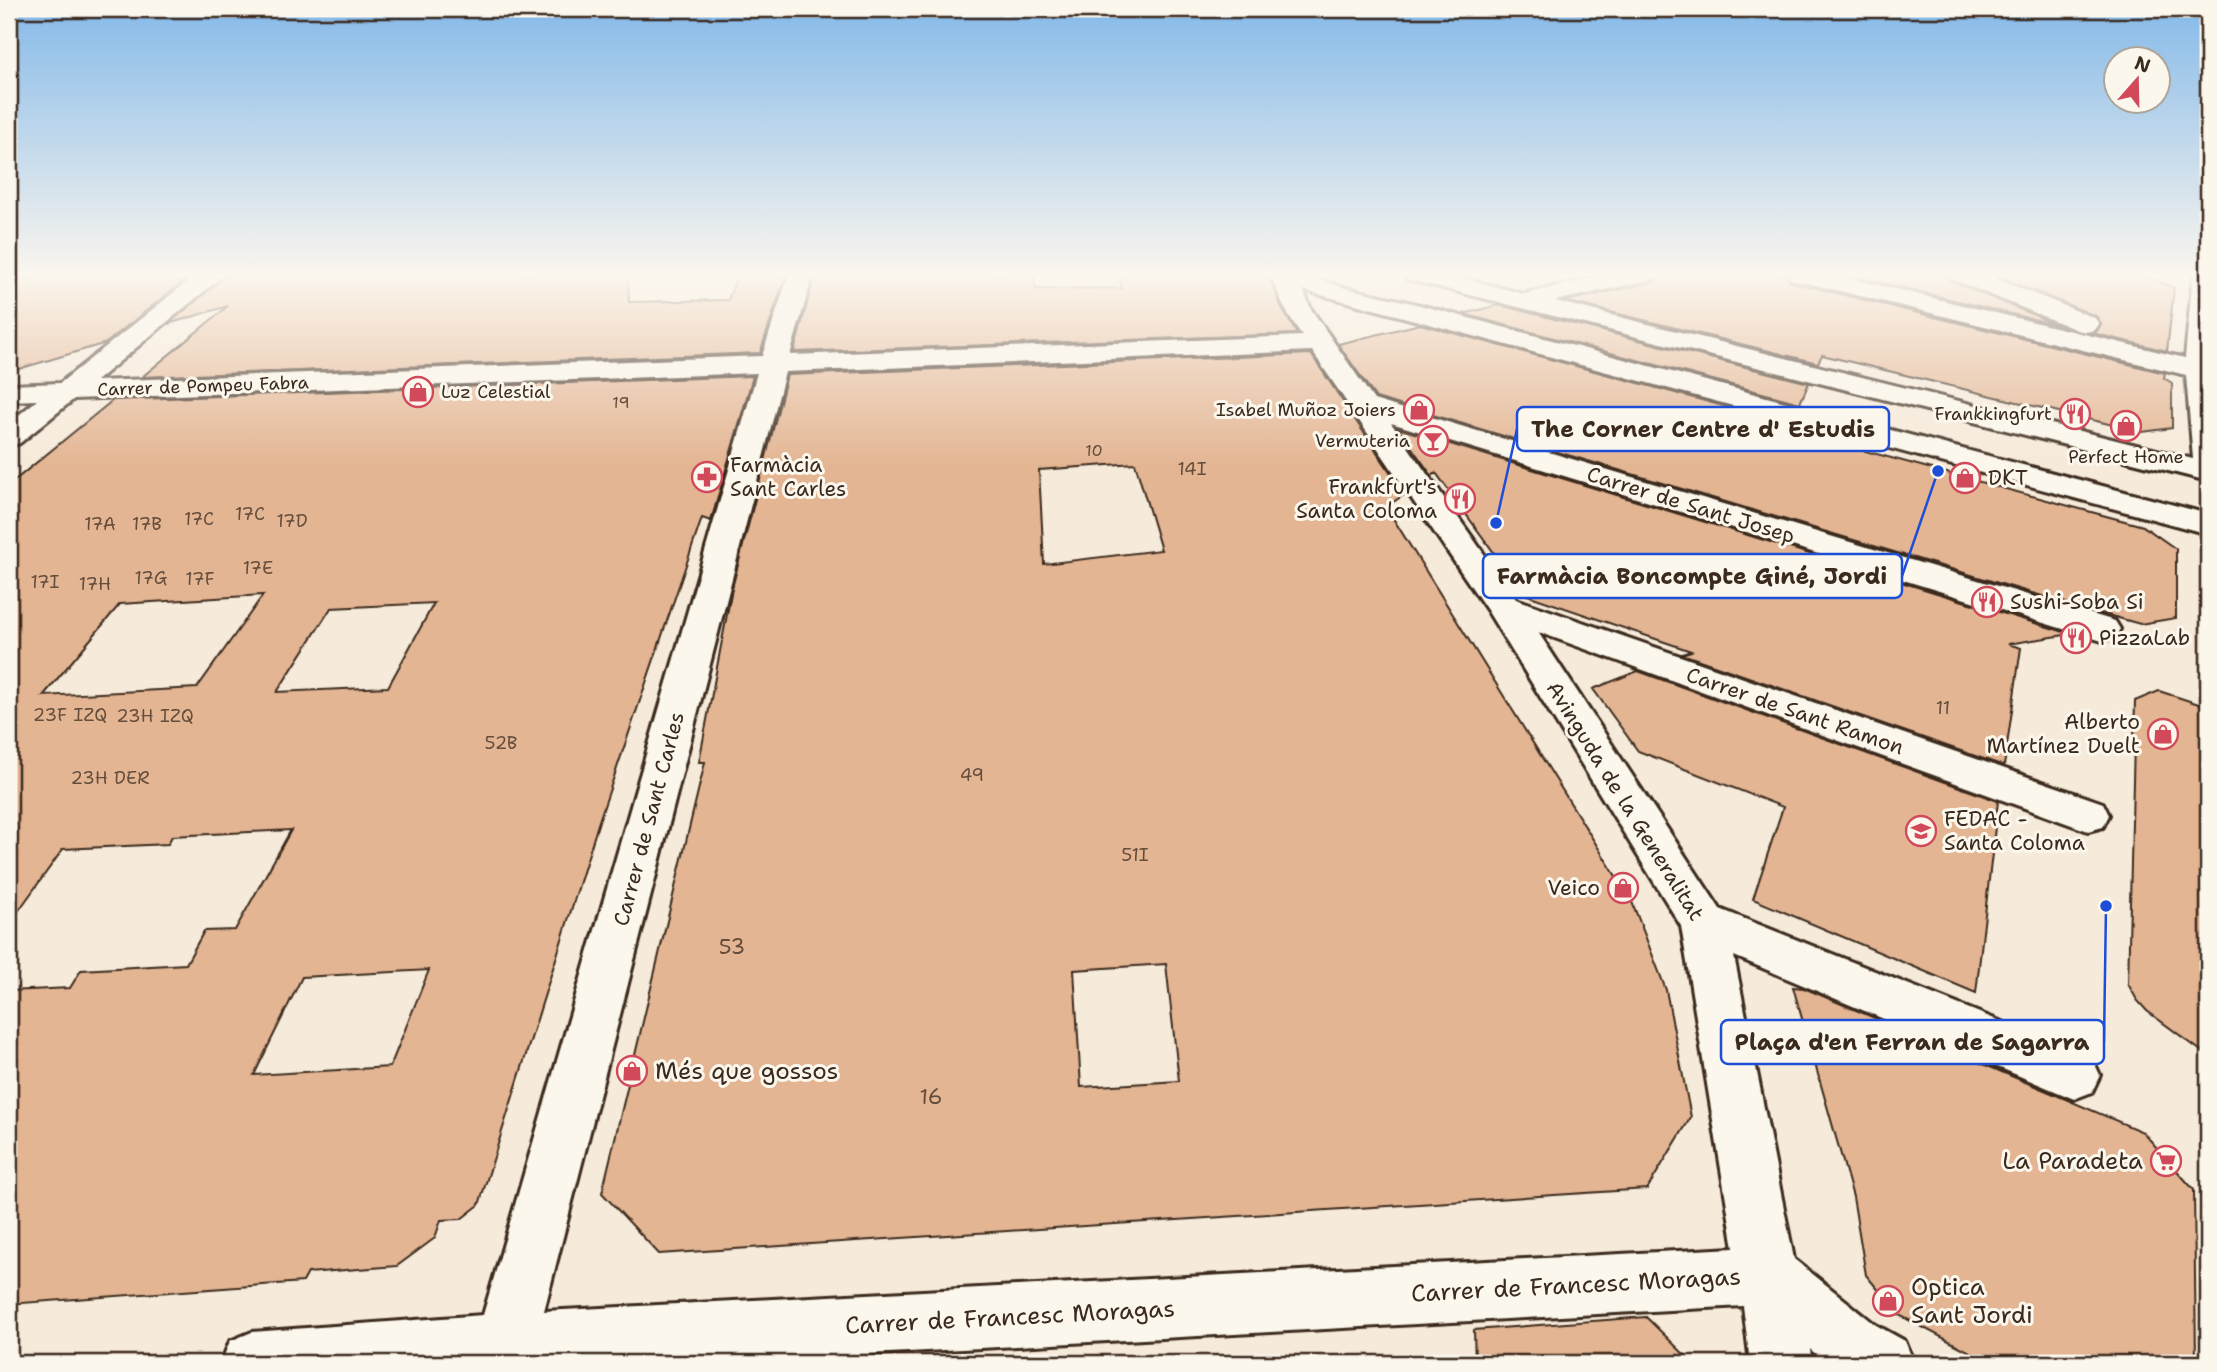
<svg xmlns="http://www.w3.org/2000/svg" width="2217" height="1372" font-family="'Shantell Sans',sans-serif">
<rect width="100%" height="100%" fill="#f6eada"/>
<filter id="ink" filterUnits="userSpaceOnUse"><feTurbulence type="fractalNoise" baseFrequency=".0143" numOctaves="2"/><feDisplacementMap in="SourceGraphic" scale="14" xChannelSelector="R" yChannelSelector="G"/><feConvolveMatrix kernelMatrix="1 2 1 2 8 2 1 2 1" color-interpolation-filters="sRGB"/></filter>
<g filter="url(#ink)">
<path fill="#e3b593" stroke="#3b2a1e" stroke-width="2" fill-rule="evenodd" d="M114,274H192L106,343L9,372V279Z
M228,274H628L629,302L728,300L738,274H786L760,353L142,377L228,306L168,324Z
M815,274H1033L1036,289L1122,288L1120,274H1268L1283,310L1297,334L794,352Z
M1659,274H1786L1790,282L2165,373L2164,378L2172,383V428L2142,432L1822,355L1818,363L1566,301L1655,282Z
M1845,274H1947L1951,281L2058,325Z
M1992,274H2139L2174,288L2167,351L2092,333L2101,325L2096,316Z
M1499,305L1809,383L1800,403L1463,314Z
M1420,324L1790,424L1788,430L2143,526L2176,549V618L2140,624L2079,607L1376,398L1338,344Z
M1311,354L1405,494L1386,507L1632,902L1666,990L1691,1117L1647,1189L659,1254L602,1193L705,762H699L732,588L787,375ZM1135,463L1161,550L1044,564L1039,470ZM1166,964L1179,1081L1081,1087L1074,970Z
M753,376L711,521L702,518L599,821L479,1205L461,1219L441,1220L435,1238L397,1266L308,1273L303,1282L9,1304V991L70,988L81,970L186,964L204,931L235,930L291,830L172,836L168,844L63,849L9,924V485L113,400ZM263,595L197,688L43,696L120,604ZM434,603L388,687L277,692L331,608ZM429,970L390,1067L254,1075L302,977Z
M1398,428L2071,634L2008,644L2021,648L2004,766L1682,654L1691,651L1524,594L1436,473L1432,476Z
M1638,671L1998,801L1976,993L1753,899L1783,807L1638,751L1593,689Z
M2159,691L2208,707V1056L2147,1011L2137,1000L2128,984L2135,701Z
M1793,987L1804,988L2143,1132L2194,1190L2196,1363H1991L1899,1315L1866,1275L1853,1197Z
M1646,1317L1693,1363H1475L1474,1330Z"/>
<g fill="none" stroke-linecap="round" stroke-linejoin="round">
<g stroke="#3b2a1e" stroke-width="6">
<path id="minor" d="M197,274H225L96,381L762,356L789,274H813L790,355L1302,336L1285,309L1270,274H1306L1342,287L1412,303L2208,514V534L1303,290L1311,309L1374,400L2115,621L2120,629L2115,637L2102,641L2089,637L1391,423L1516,599L2103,803L2109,815L2103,827L2088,831L1538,632L1720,909L2092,1058L2100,1075L2092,1092L2074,1099L1734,956L1794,1259L1876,1325L1905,1341L1914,1363H1826L1810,1349L1812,1363H1750L1743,1306L707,1363H221L230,1341L252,1332L483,1315L757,373L74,399L20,443L9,446V423L37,400L9,401V385L60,383ZM1312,351L1487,610L1681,926L1734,1248L544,1311L785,372Z
M1404,274H1447L1524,294L1609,274H1657L1654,279L1555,301L2193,459L2186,375L1791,279L1788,274H1832L2185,358L2193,274H2208V481L1407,279Z
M1949,274H1984L2095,318L2099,324L2095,330L2086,332L2077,330L1952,279Z"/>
</g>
<use href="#minor" fill="#fbf7ec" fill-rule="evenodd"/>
</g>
</g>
<linearGradient id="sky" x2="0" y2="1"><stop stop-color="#84b9e9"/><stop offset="0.59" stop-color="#fbf6ee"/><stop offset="1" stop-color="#fbf6ee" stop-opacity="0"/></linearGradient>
<rect width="2217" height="466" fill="url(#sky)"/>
<defs>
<g id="shop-ring" transform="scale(1.575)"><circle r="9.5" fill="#fbf7ec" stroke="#d1495b" stroke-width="1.5"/><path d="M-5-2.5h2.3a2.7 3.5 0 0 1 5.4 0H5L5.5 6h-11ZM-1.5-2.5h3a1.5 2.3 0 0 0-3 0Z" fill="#d1495b"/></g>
<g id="restaurant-ring" transform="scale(1.575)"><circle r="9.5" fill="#fbf7ec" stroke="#d1495b" stroke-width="1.5"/><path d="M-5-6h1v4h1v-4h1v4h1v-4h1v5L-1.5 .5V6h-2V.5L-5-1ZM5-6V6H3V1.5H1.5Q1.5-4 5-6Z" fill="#d1495b"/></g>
<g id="bar-ring" transform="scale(1.575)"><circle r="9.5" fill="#fbf7ec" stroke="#d1495b" stroke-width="1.5"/><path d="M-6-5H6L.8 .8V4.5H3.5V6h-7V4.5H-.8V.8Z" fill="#d1495b"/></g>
<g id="pharmacy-ring" transform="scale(1.575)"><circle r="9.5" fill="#fbf7ec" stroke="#d1495b" stroke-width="1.5"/><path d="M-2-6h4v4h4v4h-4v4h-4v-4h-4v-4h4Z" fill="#d1495b"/></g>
<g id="school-ring" transform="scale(1.575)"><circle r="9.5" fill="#fbf7ec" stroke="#d1495b" stroke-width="1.5"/><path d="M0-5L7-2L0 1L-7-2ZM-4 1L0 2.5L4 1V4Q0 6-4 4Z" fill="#d1495b"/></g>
<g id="supermarket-ring" transform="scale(1.575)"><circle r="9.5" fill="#fbf7ec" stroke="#d1495b" stroke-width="1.5"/><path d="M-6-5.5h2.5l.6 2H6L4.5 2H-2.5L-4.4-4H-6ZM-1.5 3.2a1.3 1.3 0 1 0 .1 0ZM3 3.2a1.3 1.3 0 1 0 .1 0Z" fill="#d1495b"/></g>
</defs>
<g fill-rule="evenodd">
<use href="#shop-ring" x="418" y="392"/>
<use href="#shop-ring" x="1419" y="410"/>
<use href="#restaurant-ring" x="2075" y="414"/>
<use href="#shop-ring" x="2126" y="426"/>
<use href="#bar-ring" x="1433" y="441"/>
<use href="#pharmacy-ring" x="707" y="477"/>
<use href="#shop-ring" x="1965" y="478"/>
<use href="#restaurant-ring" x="1460" y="499"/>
<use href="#restaurant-ring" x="1987" y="602"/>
<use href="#restaurant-ring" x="2076" y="638"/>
<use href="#shop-ring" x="2163" y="734"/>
<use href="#school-ring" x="1921" y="831"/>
<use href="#shop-ring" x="1623" y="888"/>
<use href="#shop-ring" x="632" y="1071"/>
<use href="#supermarket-ring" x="2166" y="1161"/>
<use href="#shop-ring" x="1888" y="1301"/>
</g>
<g text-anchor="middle" stroke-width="6" stroke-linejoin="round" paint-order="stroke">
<g font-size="16" fill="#654d3b">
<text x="621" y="408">19</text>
<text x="1094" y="456">10</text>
</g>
<g font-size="18" fill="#3b2a1e" stroke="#fbf7ec">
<text transform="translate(203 386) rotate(-2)" y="6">Carrer de Pompeu Fabra</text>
</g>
<g font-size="18" fill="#3b2a1e" stroke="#fbf7ec" text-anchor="end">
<text x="441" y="398" text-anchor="start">Luz Celestial</text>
<text x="1396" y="416">Isabel Muñoz Joiers</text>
<text x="2052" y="420">Frankkingfurt</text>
<text x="1410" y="447">Vermuteria</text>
<text x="2126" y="463" text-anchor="middle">Perfect Home</text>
</g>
<g font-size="18" fill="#654d3b">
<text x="1192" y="475">14I</text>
<text x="250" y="520">17C</text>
<text x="199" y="525">17C</text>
<text x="292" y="527">17D</text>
<text x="100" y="530">17A</text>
<text x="147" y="530">17B</text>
<text x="258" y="574">17E</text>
<text x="151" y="584">17G</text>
<text x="200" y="585">17F</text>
<text x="45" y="588">17I</text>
<text x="95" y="590">17H</text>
<text x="1943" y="714">11</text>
<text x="70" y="721">23F IZQ</text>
<text x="155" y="722">23H IZQ</text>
<text x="501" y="749">52B</text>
<text x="972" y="781">49</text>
<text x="110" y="784">23H DER</text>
<text x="1135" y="861">51I</text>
</g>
<g font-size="21" fill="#3b2a1e" stroke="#fbf7ec" text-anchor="start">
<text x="730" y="472">Farmàcia<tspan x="730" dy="24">Sant Carles</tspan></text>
<text x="1988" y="485">DKT</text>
<text x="1437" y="494" text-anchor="end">Frankfurt's<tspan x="1437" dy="24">Santa Coloma</tspan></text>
<text x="2010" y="609">Sushi-Soba Si</text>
<text x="2099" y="645">PizzaLab</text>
<text x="2140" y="729" text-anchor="end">Alberto<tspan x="2140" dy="24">Martínez Duelt</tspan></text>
<text x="1944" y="826">FEDAC -<tspan x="1944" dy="24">Santa Coloma</tspan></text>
<text x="1600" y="895" text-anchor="end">Veico</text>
</g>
<g font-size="21" fill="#3b2a1e" stroke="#fbf7ec">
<text transform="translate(1691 505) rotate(17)" y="7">Carrer de Sant Josep</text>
<text transform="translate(1795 711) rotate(19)" y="7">Carrer de Sant Ramon</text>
<text transform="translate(1625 801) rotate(58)" y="7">Avinguda de la Generalitat</text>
<text transform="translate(649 819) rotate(-75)" y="7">Carrer de Sant Carles</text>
</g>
<g font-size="21" fill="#654d3b">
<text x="732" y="954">53</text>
<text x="931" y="1104">16</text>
</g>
<g font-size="24" fill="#3b2a1e" stroke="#fbf7ec" text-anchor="start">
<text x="655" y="1079">Més que gossos</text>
<text x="2143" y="1169" text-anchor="end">La Paradeta</text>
<text x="1911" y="1295">Optica<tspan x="1911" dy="28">Sant Jordi</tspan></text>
</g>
<g font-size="24" fill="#3b2a1e" stroke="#fbf7ec">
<text transform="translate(1576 1285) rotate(-3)" y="8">Carrer de Francesc Moragas</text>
<text transform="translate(1010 1317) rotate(-3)" y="8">Carrer de Francesc Moragas</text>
</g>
</g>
<path fill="none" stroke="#1d4ed8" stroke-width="2.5" d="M1496 523L1517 429M1938 471L1902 576M2106 906L2104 1042"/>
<g fill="#1d4ed8" stroke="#fbf7ec" stroke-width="2.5">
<circle cx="1496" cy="523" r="7"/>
<circle cx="1938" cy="471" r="7"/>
<circle cx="2106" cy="906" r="7"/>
</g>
<g fill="#fbf7ec" stroke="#1d4ed8" stroke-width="2.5">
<rect x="1517" y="407" width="372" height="44" rx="7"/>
<rect x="1483" y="554" width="419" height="44" rx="7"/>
<rect x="1721" y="1020" width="383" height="44" rx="7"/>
</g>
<g font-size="23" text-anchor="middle" font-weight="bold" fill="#3b2a1e">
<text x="1703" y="437">The Corner Centre d' Estudis</text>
<text x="1692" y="584">Farmàcia Boncompte Giné, Jordi</text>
<text x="1912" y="1050">Plaça d'en Ferran de Sagarra</text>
</g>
<rect width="2217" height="1372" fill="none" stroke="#fbf7ec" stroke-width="35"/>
<rect x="18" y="18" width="2182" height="1337" fill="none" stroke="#3b2a1e" stroke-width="2.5" filter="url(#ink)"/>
<g transform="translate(2137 80) rotate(20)"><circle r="33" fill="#fbf7ec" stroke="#aea59a" stroke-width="2"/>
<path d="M0-5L12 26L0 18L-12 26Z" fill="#d1495b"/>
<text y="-10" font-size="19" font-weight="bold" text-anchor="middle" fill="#3b2a1e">N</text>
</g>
</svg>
